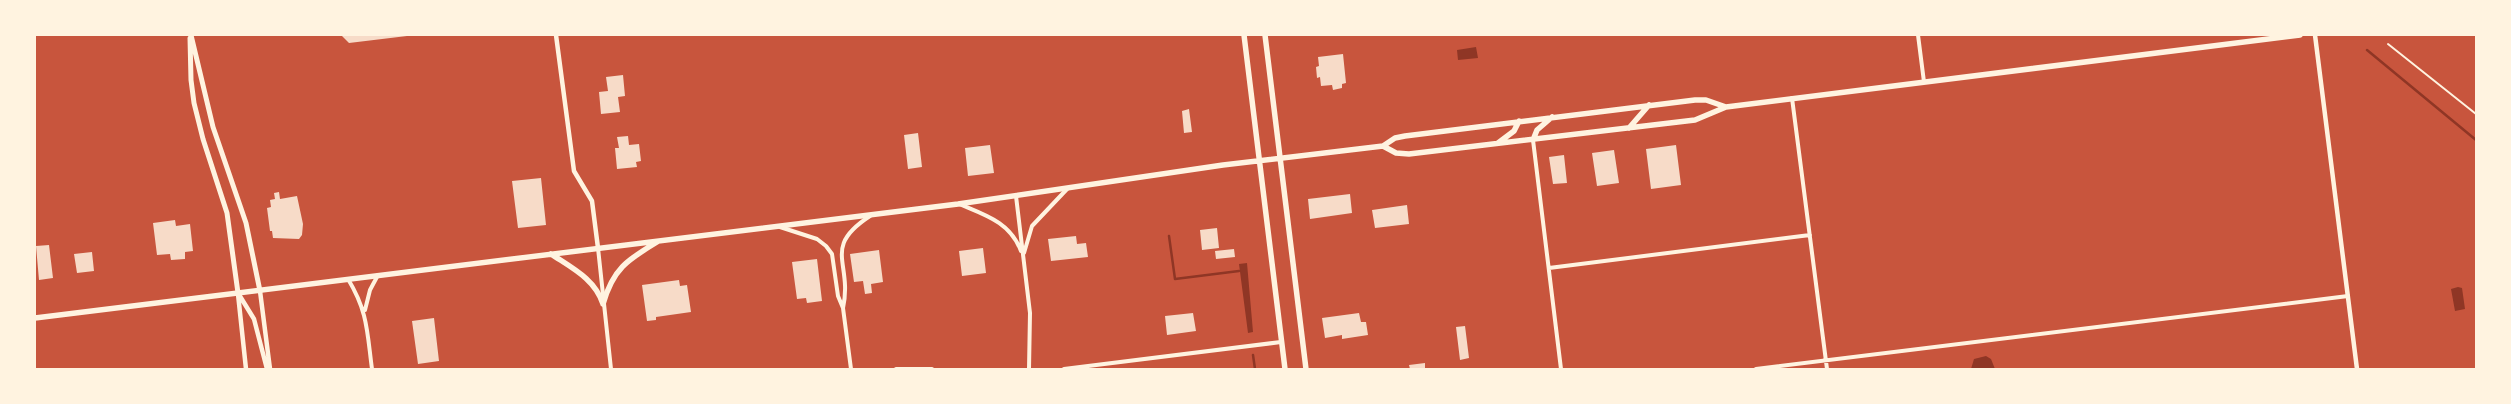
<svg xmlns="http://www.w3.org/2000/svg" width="2511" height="404" font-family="'PT Sans',sans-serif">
<rect width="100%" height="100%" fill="#c8553d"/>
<path fill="#8f3625" d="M1476,47L1478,58L1458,60L1457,50Z
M1247,263L1253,332L1248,333L1239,264Z
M2458,287L2462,288L2465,309L2455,311L2451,289Z
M1986,356L1991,359L1995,369H1971L1974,359Z"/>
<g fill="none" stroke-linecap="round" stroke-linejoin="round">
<path stroke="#8f3625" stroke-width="2.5" d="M2367,50L2476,140
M1169,236L1175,279L1239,271
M1253,355L1255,369"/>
</g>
<path fill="#f7dbc8" d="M341,35H407V36L349,43Z
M1343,54L1346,83L1342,84V88L1333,90L1332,85L1321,86L1320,77L1317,78L1316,67L1319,66L1318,57Z
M623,75L625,96L618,97L620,112L601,114L599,92L608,91L606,77Z
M1189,109L1192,132L1184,133L1182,111Z
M918,133L922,167L908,169L904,135Z
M628,136L629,145L639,144L641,161L636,162L637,167L617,169L615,148H619L617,137Z
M990,145L994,173L968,176L965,148Z
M1676,145L1681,185L1651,189L1646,149Z
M1614,150L1619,183L1597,186L1592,153Z
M1564,155L1567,183L1553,184L1549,157Z
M541,178L546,225L518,228L512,181Z
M279,192L280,199L297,196L303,224L302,235L299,239L273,238L272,231H270L267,208L271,207L270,200L275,199L274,193Z
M1350,194L1352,213L1310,219L1308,199Z
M1407,205L1409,224L1375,228L1372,210Z
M175,220L176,226L190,224L193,251L185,252V259L171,260L170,254L157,255L153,223Z
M1217,228L1219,248L1202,250L1200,230Z
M1076,236L1077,244L1086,243L1088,257L1051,261L1048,239Z
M49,245L53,278L39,280L36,246Z
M983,248L986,273L962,276L959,251Z
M1234,249L1235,257L1216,259L1215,251Z
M879,250L883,282L871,284L872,293L865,294L863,281L854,282L850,254Z
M92,252L94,271L77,273L74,254Z
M817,259L822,301L807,303L806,298L797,299L792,262Z
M679,280L680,286L687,285L691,312L656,317V320L647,321L642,285Z
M1193,313L1196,331L1167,335L1165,316Z
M1359,313L1361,322H1366L1368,335L1342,339V335L1325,338L1322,318Z
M434,318L439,361L418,364L412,321Z
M1465,326L1469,358L1460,360L1456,327Z
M1425,363V369H1410L1409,365Z"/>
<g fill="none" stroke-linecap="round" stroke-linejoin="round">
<path stroke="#fff3e0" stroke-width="2" d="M2388,44L2476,114"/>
<path stroke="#fff3e0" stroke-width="4" d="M1918,35L1924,82
M1792,98L1827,369
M1533,140L1561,369
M1016,196L1030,313L1029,369
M959,204C985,215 1010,222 1021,251
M780,227L817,239L826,246L832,254L838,296L843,308L851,369
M598,248L611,369
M1024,253L1032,226L1068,188
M1549,268L1810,235
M348,279C368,312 367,332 372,369
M843,308C853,262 821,248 870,216
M365,310L370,290L378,275
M896,369H932
M1064,369L1281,342
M1756,369L2348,296"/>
<path stroke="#fff3e0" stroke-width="4.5" d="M556,35L574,171L592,201L598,248
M2315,35L2357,369
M260,291L270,369
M238,293L254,319L267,369
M238,294L246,369"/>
<path stroke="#fff3e0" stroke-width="5" d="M191,35L213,127L246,223L260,291
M190,38L191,80L194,103L203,139L227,213L238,293"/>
<path stroke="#fff3e0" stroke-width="5.5" d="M1244,35L1285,369
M1265,35L1306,369
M1629,128L1649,105
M1533,140L1537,130L1552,117
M1498,143L1514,131L1519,121
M1383,146L1396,153L1409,154L1695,120L1726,107L2300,35
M551,254C572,268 595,279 603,304
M603,304C613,269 627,260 657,242
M35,318L958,204L1223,165L1383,146L1395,138L1405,136L1695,100H1706L1726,107"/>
</g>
<rect width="2511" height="404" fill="none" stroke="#fff3e0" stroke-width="72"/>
</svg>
